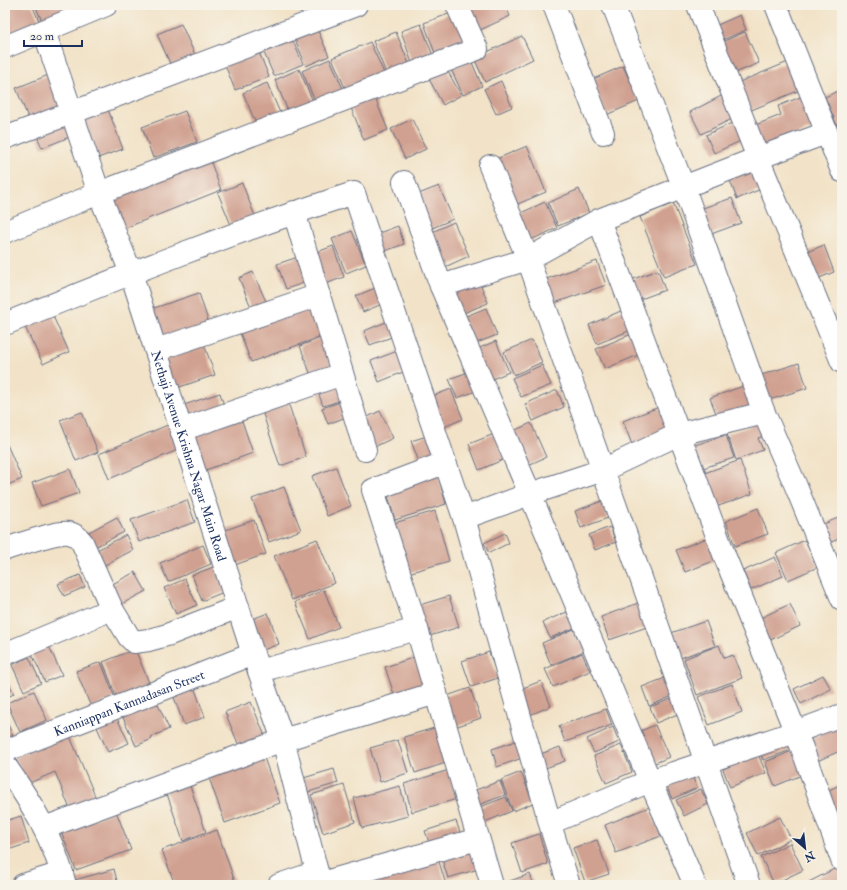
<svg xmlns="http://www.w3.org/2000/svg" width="847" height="890" font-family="'IM FELL Double Pica',serif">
<rect width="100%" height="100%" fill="#f7f3e8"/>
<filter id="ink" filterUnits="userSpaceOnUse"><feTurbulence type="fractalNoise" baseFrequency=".025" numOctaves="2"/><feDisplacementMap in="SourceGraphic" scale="8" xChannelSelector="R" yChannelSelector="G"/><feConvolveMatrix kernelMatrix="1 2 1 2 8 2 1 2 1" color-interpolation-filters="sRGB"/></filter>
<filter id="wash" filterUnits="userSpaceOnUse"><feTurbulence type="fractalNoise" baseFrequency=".012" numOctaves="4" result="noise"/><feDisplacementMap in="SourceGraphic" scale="16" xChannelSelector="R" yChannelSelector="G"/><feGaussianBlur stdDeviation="0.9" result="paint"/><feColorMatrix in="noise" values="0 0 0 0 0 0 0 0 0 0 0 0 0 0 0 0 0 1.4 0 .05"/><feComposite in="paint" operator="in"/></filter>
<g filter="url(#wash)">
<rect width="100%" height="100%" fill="#f2e3c8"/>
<g id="blocks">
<path fill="#d0a090" d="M13,5H32L39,21L5,35V8Z
M35,5H60L63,11L42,21Z
M63,5H78L65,11Z
M474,5H505L510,16L476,32L466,9Z
M454,12L466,45L436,56L424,23Z
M740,15L746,30L720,41L713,27Z
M181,24L196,57L172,68L157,34Z
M315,24L329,56L306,66L293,34Z
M421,24L433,56L412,63L401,31Z
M396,32L409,64L386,73L373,41Z
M745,32L759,63L735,73L722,42Z
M290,34L303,64L274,76L261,46Z
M522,36L533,59L485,82L474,58Z
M370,42L384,73L346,90L332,58Z
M257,47L269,77L235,90L223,60Z
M330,59L344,91L316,103L302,71Z
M471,60L482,86L463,95L451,69Z
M788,62L800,90L749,111L737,83Z
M623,66L639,101L606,115L591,80Z
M299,69L315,106L290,116L275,80Z
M447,70L461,95L443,105L429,79Z
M51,74L64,106L29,120L16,88Z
M501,81L512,107L496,114L484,89Z
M267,83L281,115L257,126L243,93Z
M842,89V137L825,97Z
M373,93L388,130L364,140L349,103Z
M723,95L734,118L701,134L690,112Z
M803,96L816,127L762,149L753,126L781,115L778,106Z
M106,104L123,149L98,158L81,113Z
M5,111L11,126L5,128Z
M185,111L197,142L153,158L142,127Z
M65,119L72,136L42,148L35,131Z
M412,119L426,149L405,159L391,129Z
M736,121L745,139L714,153L706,135Z
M527,146L546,192L513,206L494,160Z
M210,160L221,190L120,230L108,200Z
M756,161L766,187L737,199L727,173Z
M242,183L255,216L231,225L218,193Z
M439,186L453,219L430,229L416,195Z
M579,189L589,213L558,226L548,203Z
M732,198L741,223L703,237L694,211Z
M545,202L557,228L524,243L512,217Z
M673,203L697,264L664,277L640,217Z
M454,222L469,256L445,267L430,233Z
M398,226L404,244L377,254L371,236Z
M352,231L366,265L346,273L332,239Z
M824,245L834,272L812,281L802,254Z
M333,246L344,277L323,285L312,254Z
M301,256L310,281L286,289L277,264Z
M597,261L606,285L546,306L538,282Z
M658,270L665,290L633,302L625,282Z
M253,272L268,306L253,312L239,278Z
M477,275L488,303L461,314L450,287Z
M380,286L387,302L363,312L356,296Z
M199,293L210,327L163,343L151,309Z
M311,304L323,336L251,362L239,330Z
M486,308L497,335L469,346L459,319Z
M623,310L631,330L597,344L589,325Z
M52,314L69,352L43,364L25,327Z
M391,320L397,335L370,345L364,331Z
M634,333L643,353L605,369L596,349Z
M320,338L333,370L312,378L300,346Z
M532,340L542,362L514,375L504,352Z
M496,341L509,372L485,382L472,351Z
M204,344L215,375L171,390L160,359Z
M400,350L408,370L379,382L371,361Z
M799,363L807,388L763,402L755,377Z
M542,365L551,385L521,397L512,378Z
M471,371L479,390L457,398L449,379Z
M746,385L754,408L719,421L710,398Z
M337,386L342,400L323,406L318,392Z
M451,389L463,419L439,429L428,398Z
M557,390L564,407L533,421L525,404Z
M220,393L225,409L186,422L181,406Z
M343,401L349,416L328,424L322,408Z
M288,402L306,457L280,466L262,411Z
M659,407L670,436L634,450L623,421Z
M380,411L393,438L372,448L359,421Z
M82,412L98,452L76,461L60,420Z
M241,418L253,453L200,472L188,436Z
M762,422L767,435L758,438L763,450L736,460L727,434Z
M531,423L546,457L524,467L509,433Z
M170,424L180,449L109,479L99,454Z
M494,434L505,459L479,470L469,444Z
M430,435L440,460L421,467L411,441Z
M726,435L734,458L700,469L692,446Z
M5,440L22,479L5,486Z
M740,460L752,494L713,508L702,474Z
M336,467L351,506L327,516L312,476Z
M70,469L79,493L41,506L32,483Z
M437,472L446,504L395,520L386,489Z
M284,487L301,530L269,542L252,499Z
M187,500L195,522L139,542L131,520Z
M602,501L608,518L581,528L575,511Z
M758,508L768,534L735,546L726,521Z
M435,511L449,561L405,574L391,524Z
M842,516V537L823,546L815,528Z
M117,517L124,532L93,548L85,534Z
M254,520L266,554L229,567L217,533Z
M610,527L616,542L595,550L589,535Z
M505,533L509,543L489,553L484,543Z
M126,535L133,550L101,567L93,552Z
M710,537L719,559L685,572L676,550Z
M317,539L335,583L292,600L274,556Z
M805,540L818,567L788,580L776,553Z
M203,545L211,564L168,582L160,563Z
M775,557L783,576L751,590L743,571Z
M216,566L226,591L202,601L192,575Z
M135,572L146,591L118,606L107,587Z
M80,575L85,587L64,596L58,584Z
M185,579L197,605L176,614L164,588Z
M324,590L339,627L310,639L295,602Z
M449,596L459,627L423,638L413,607Z
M641,602L650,626L609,640L601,617Z
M790,604L800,626L764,643L754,621Z
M567,612L574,628L550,638L543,622Z
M268,613L279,644L258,652L247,621Z
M706,621L715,646L680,658L671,633Z
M574,629L579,641L583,639L587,650L551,665L542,643Z
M48,644L62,675L45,682L31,652Z
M719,645L724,658L733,655L742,678L697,695L684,659Z
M135,649L150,685L117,699L103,662Z
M489,652L498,678L471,687L462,661Z
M582,653L590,671L553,687L545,669Z
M421,655L431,684L395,697L385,667Z
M29,657L41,683L24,691L12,665Z
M101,662L115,698L91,707L76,671Z
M5,675L14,694L5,698Z
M823,675L831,689L801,704L794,689Z
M670,676L677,694L649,706L642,687Z
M541,681L551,706L525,717L515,691Z
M193,684L205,717L184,725L172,692Z
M732,684L742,712L709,725L698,697Z
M470,688L481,718L452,728L441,698Z
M34,691L47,720L20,732L7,703Z
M155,698L169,729L151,737L152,739L136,746L121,713Z
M673,698L680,713L656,723L650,707Z
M251,702L265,736L239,746L225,712Z
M606,709L612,725L565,742L559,726Z
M116,716L129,743L108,752L96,725Z
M5,718L14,738L5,743Z
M842,724V750L815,762L806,741Z
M655,725L669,757L646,767L633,734Z
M441,726L452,761L415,773L404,737Z
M613,727L619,742L594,753L587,739Z
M69,734L98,803L72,814L55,772L27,784L15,757Z
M789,738L794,749L763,760L759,749Z
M398,740L408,773L380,782L370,748Z
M519,740L525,757L497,767L492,749Z
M621,745L632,772L606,783L594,756Z
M560,747L565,761L537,771L532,757Z
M797,749L807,773L775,786L765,762Z
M758,754L766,773L730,787L723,769Z
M263,755L280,803L225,823L208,775Z
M334,769L338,783L305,793L300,779Z
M449,770L457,799L412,812L404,784Z
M521,772L533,803L513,811L501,780Z
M691,773L697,788L672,799L666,785Z
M500,781L505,795L476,806L470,792Z
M189,783L206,832L183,841L166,791Z
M842,784V814L832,819L820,794Z
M344,785L355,822L323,833L311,795Z
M400,786L408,816L362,828L354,798Z
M701,789L708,804L684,816L676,800Z
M506,797L512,811L480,824L475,809Z
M649,807L661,836L616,853L605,825Z
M116,811L131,850L76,870L61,831Z
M21,816L29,843L5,851V821Z
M780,817L791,839L758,856L747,833Z
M456,821L461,835L430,845L425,831Z
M217,830L236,885H175L162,850Z
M539,834L548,864L522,873L512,843Z
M597,840L609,874L585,882L573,848Z
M790,843L803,870L774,884L761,857Z
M475,846L482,868L448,878L441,856Z
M437,855L446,885H380L376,872Z
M838,867L842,876V885H806L805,884Z
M114,869L118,885H69L68,882Z
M530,874L534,885H498Z"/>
</g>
</g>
<g filter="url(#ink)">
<use href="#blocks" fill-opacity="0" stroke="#666e83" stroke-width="1"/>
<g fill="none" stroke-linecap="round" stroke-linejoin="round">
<g stroke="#666e83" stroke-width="24">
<g id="street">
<path d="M554,5L603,133"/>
<path d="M613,5L684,188L764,413L795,484L842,599"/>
<path d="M698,5L758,158L842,362"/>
<path d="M776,5L842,171"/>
<path id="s1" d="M44,31L99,193L131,273L253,654L283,740L317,872L322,885"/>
<path d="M5,47L106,5"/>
<path d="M5,138L356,5"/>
<path d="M490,166L528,259L603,470L749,885"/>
<path d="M404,182L441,286L530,494L650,781L695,885"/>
<path d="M294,212L365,450"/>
<path d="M599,220L725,557L802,748L842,860"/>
<path d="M5,232L99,193L477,49L457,5"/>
<path d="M441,286L528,259L599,220L758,158L826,133"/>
<path d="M5,324C120,277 236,231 354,193L464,518L553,834L569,885"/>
<path d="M156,350L319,295"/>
<path d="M181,430L342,374"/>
<path d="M444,463L373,490L417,629L492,885"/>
<path d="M464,518L530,494L603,470L679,434L764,413"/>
<path d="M5,549C20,545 55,531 69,533C75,534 79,538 82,542L112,609L129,637L134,642L149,640L167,635L238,607"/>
<path d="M5,654L112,609"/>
<path d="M259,671L417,629"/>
<path id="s2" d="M5,751L253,654"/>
<path d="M5,765C31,802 55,841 65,885"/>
<path d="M550,823L650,781L795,732L842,715"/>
<path d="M44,828L283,740L436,693"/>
<path d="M321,883L478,839"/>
<path d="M23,885L62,873"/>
<path d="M279,885L317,872"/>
</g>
</g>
<use href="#street" stroke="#fff" stroke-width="22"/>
</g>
</g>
<g text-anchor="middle" stroke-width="3" stroke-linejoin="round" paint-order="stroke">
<g font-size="13" fill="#1b2f5e" stroke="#f7f3e8">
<text dy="5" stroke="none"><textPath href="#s1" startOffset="449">Nethaji Avenue Krishna Nagar Main Road</textPath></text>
<text dy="5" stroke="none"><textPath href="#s2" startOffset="133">Kanniappan Kannadasan Street</textPath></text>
</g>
</g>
<rect width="847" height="890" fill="none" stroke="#f7f3e8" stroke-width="20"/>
<g transform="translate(805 848) rotate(152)" stroke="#f7f3e8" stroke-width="3" paint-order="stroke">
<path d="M0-3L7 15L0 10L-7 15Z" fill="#1b2f5e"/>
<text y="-6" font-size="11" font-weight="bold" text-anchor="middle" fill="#1b2f5e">N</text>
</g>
<path d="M24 40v6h58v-6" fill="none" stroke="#1b2f5e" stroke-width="2"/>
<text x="30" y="40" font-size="12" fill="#1b2f5e" stroke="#f7f3e8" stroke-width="3" paint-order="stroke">20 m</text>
</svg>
